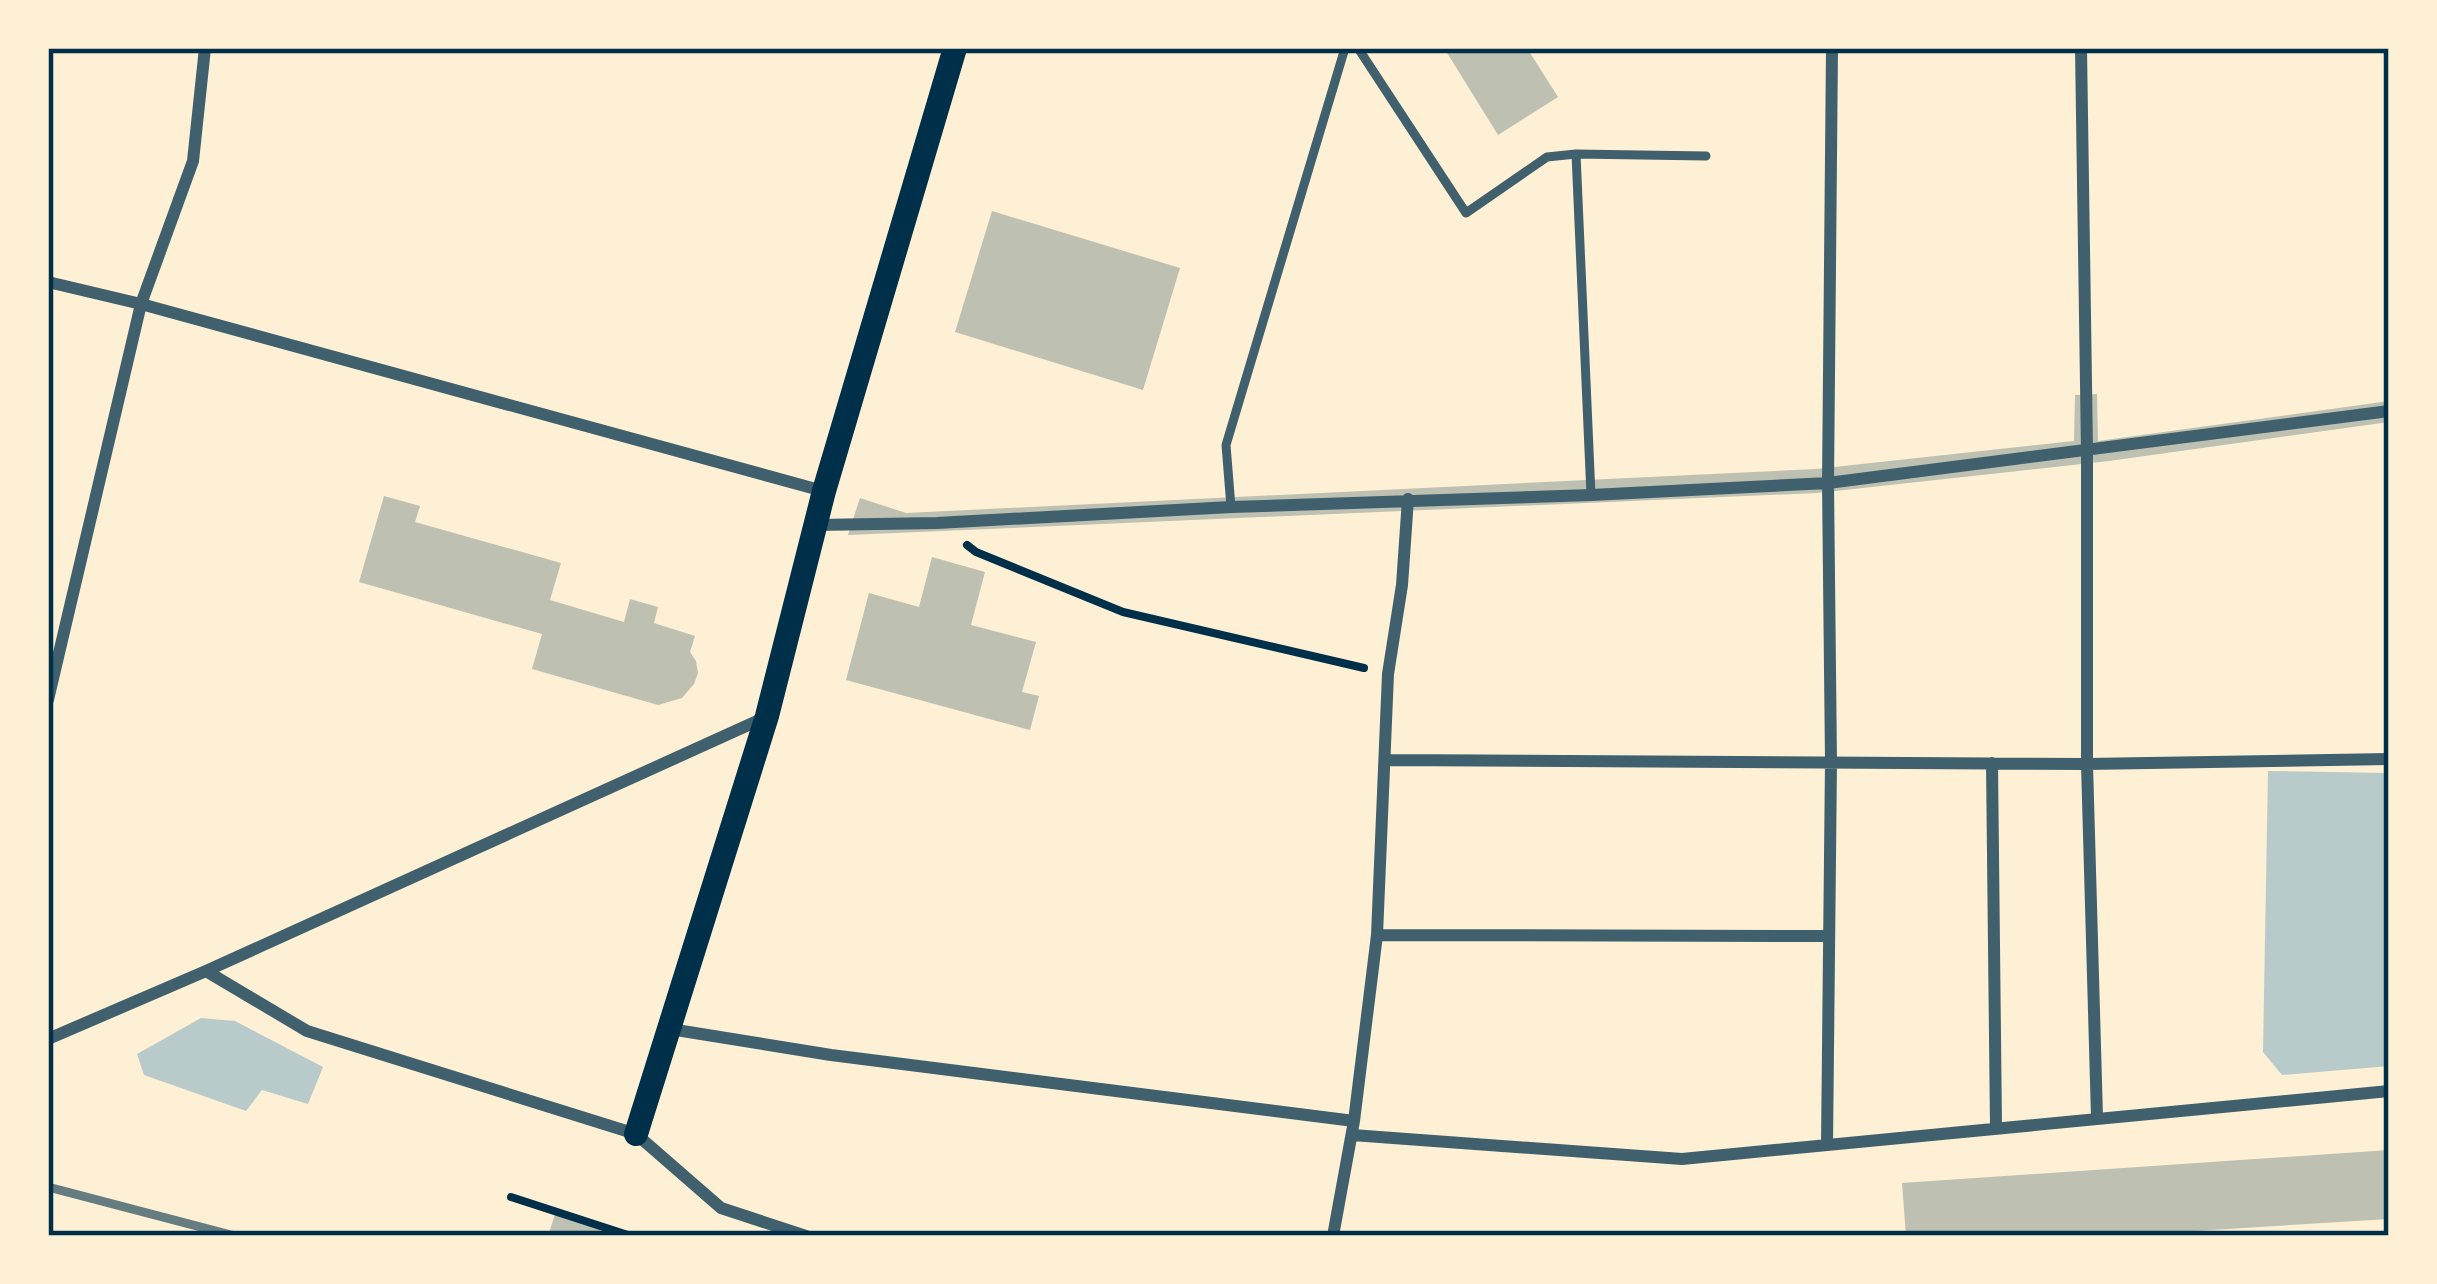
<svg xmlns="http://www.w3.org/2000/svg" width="2437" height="1284" font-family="Lato,sans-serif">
<rect width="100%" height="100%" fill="#fdf0d5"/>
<path fill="#b9caca" d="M2268,771L2389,773V1066L2282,1075L2263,1052Z
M201,1018L235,1021L323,1067L308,1104L262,1090L246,1111L144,1075L137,1054Z"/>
<path fill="#bec0b2" d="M1444,48H1527L1558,97L1498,135Z
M992,211L1180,268L1143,390L955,332Z
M2097,394L2098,441L2389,401V422L2109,461L1817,493L848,535L860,498L906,513L1816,469L2074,441L2075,395Z
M384,496L420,506L415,522L561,563L550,600L624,622L630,599L658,607L654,623L695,636L690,652L696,661L698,673L694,684L682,698L658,705L532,669L542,634L359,582Z
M932,557L985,572L971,625L1036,642L1022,692L1039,696L1030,730L846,680L869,593L919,607Z
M2389,1150V1219L2114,1236H1906L1902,1183Z
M555,1214L619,1236H548Z"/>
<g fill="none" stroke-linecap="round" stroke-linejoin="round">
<path stroke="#003049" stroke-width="8" d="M967,545L976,552L1123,612L1364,668
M511,1197L631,1236"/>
<path stroke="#3f606c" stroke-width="9" d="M1358,48L1466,213L1547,157L1576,154L1706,156
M1576,154L1591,495
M1231,507L1226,445L1345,48"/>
<path stroke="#3f606c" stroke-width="12" d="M2081,48L2087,450V764L2097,1117
M48,282L141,304L823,491
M816,525L937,523L1231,507L1591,495L1828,483L2389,411
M48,700L141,304L193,161L205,48
M1386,760L2087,764L2389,759
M1992,763L1996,1127
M1377,935L1828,936
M206,971L307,1031L636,1134L721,1208L806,1236
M670,1029L831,1055L1354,1121
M48,1039L206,971L766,717
M1352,1135L1682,1159L2389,1091
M1827,1144L1831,762L1828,483L1832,48
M1333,1236L1354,1121L1377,935L1388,674L1402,585L1408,499"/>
<path stroke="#003049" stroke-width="24" d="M636,1134L767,716L824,491L955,48"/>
<path stroke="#657d81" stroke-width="9" d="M48,1187L235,1236"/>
</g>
<rect width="2437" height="1284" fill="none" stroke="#fdf0d5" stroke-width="102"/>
<rect x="51" y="51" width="2335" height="1182" fill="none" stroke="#003049" stroke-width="4.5"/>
</svg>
